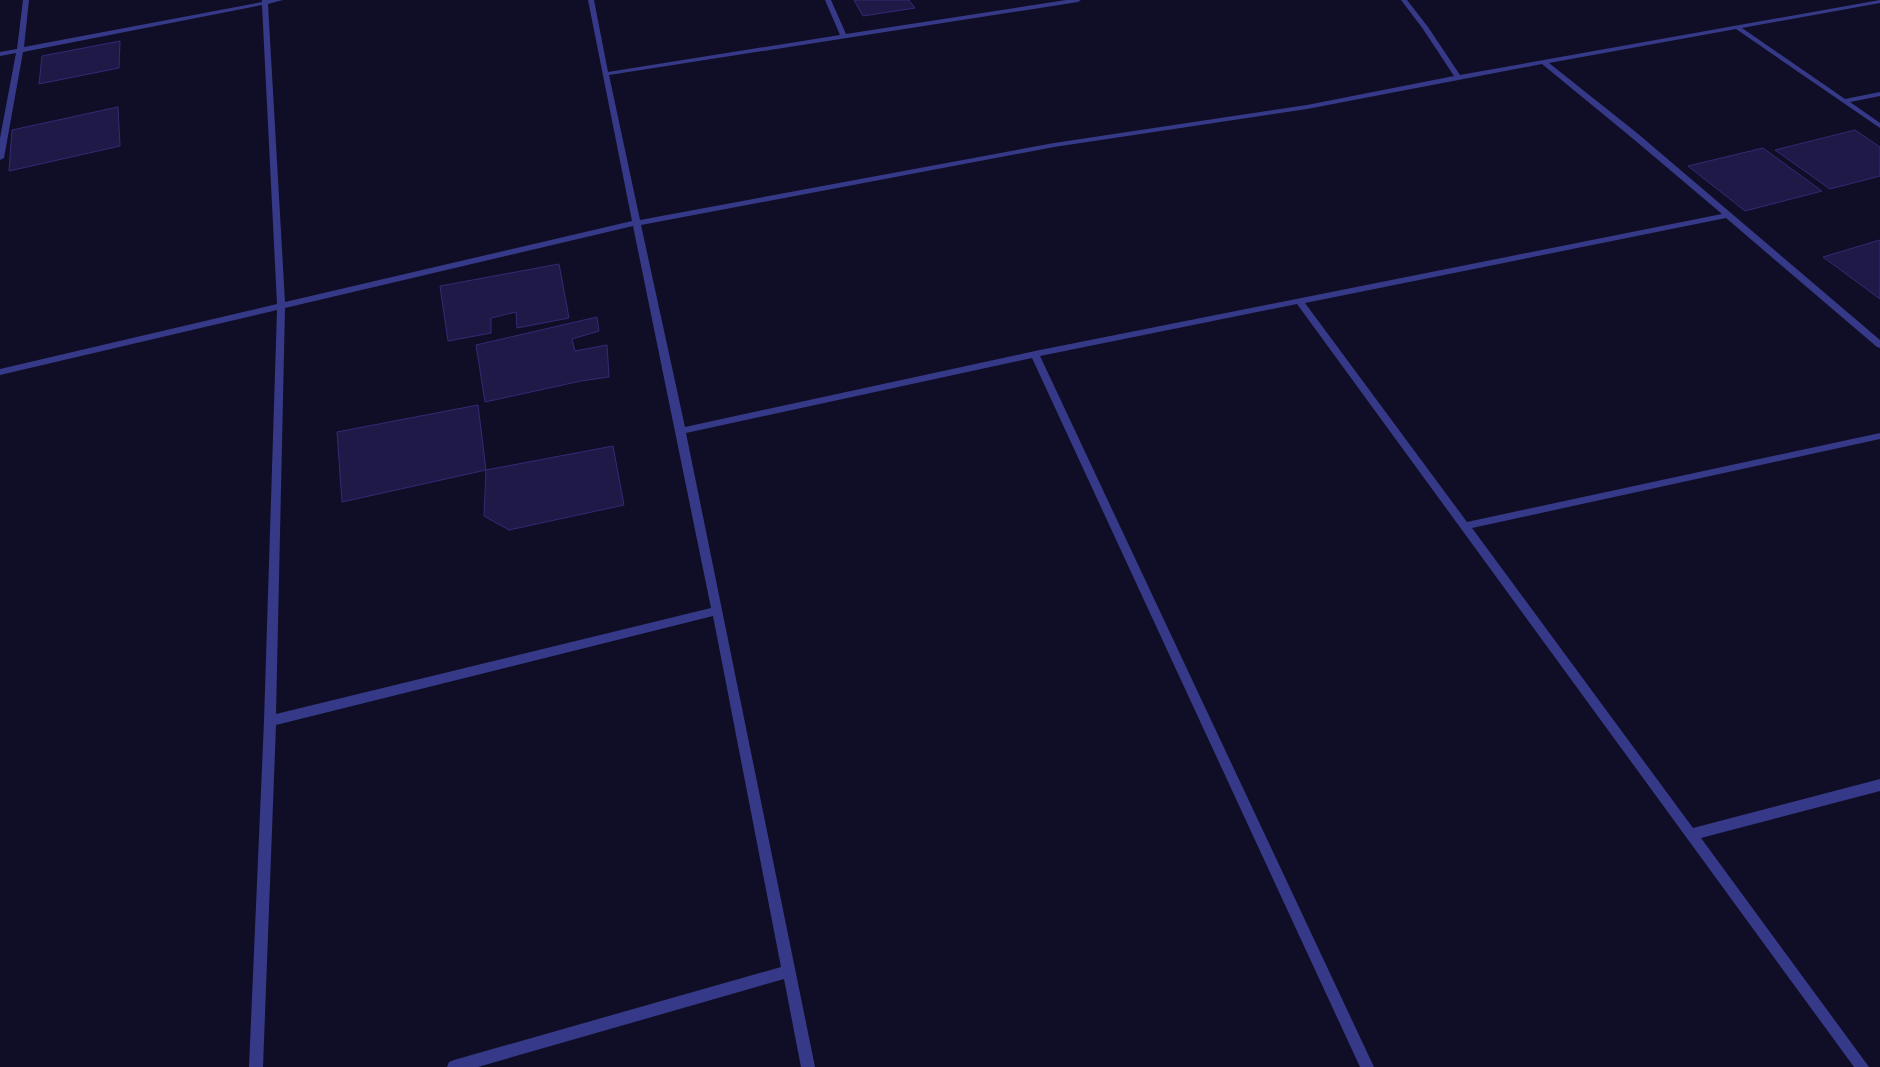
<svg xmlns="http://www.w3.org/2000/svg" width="1880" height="1067" font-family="'Archivo Narrow',sans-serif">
<rect width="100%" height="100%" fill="#100e26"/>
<path fill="#1f1948" stroke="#332a75" d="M854,0H909L915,8L863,16Z
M120,41L119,68L39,84L42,56Z
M118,107L120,146L9,171L12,130Z
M1855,130L1880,147V176L1830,189L1775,150Z
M1763,148L1822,191L1745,211L1688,166Z
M1880,240V299L1823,257Z
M559,264L569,318L517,328L516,312L491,318V333L448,341L440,286Z
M597,317L599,331L572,339L575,351L607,345L609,377L581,381L485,402L476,345Z
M478,405L486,470L342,502L337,432Z
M613,446L624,505L509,530L484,516L486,470Z"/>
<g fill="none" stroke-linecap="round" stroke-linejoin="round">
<path fill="#363988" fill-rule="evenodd" d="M23,0H29L24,47L262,2V0H283L268,4L285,302L632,221L588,0H594L608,72L840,35L825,0H831L846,34L1066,0H1081L1078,2L609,75L640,220L1054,143L1307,105L1454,76L1423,29L1401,0H1407L1428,27L1460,75L1880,0V3L1742,28L1845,99L1880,92V96L1850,102L1880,123V128L1736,29L1549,63L1637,133L1880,340V348L1877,347L1726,218L1305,303L1467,522L1880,433V439L1472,528L1693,828L1880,779V791L1701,838L1869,1067H1854L1297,304L1040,356L1374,1067H1360L1032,358L686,433L815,1067H801L784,979L478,1067H447L449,1062L454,1060L781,967L713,616L276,725L263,1067H249L264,721L277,310L0,375V369L277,304L262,5L23,52L4,158L0,160V138L16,53L0,56V52L17,49ZM1542,64L1631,137L1722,214L1035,351L685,427L641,225L1054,147L1307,109ZM633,226L711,608L276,714L285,308Z"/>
</g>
</svg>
